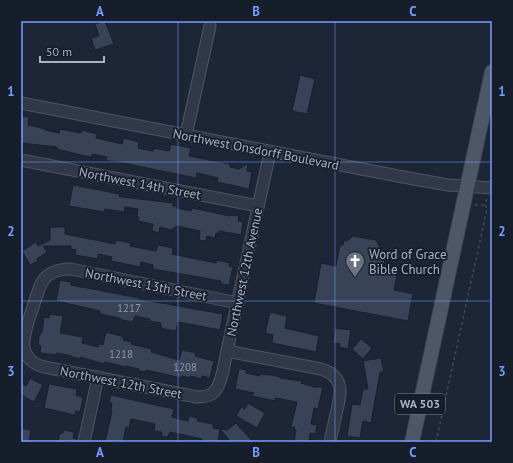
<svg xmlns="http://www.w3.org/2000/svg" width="513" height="463" font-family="'PT Sans',sans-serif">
<rect width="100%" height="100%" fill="#1d2636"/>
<path fill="#394357" stroke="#181f2d" d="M105,21L114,44L95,50L91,38L99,36L95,24Z
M300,75L315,79L307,114L292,111Z
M21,116L29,117L28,125L45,129V130L59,133L60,129L81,133L82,130L97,134L96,138L122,144L124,138L139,142L138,148L153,151L154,148L169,151L171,144L191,148L189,156L230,164V167L239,169L248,163L247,171L252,172L249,189L217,182L218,178L197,173L196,178L113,161V162L106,160L107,157L92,154V157L85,156L57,149V147L21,143Z
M73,185L120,194L119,196L123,197L173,203V206H177V208L191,211L192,208L230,216L231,215L239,216L238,221L243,222L241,235L219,231L218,234L216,233L215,238L207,236L206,241L199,240L200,231L177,226L171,230L160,227L159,233L152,231L153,224L138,221L139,217H137L138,209L125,207L124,212L105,209L104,212L69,206Z
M50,227H65V234L115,244L116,240L131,243L130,246L156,251L158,245L173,248L172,254L216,263L217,260L230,263L229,266L233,267L229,285L221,284V281L153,269V265L141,262L140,267L111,261L112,257L98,254V259L75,255L76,250L71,249V246H43L47,252L37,259L38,261L30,265L22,251L36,242L38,246L50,240Z
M353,236L376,240L381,249H384L383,253L386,254L384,265L393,267L391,274L397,275L394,290L413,294L408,321L314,303L321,263L336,266L340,245H343L344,240L347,241Z
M60,280L71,282V285L139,298V299L223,314L220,330L178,322L176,331L164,329L161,327V323L149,321L150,319L135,316L133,322L122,320L119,318L100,314V311L56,301Z
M270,312L287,316L285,328L319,336L316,352L272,343L273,335L265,333Z
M50,314L63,316L60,333L83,337L82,343L98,347L99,344L103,345L106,332L124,337L123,340L132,342L131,344L152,349L151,352L179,360L182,350L196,353L195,356L214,361L210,378L202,376V379L190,376V378L182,376V378L146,370V372L139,371V369L126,366V367L105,362L104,364L80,357V359L72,357V356L57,353V355L40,353L41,346L38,345L39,336L42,332L44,317L49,318Z
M335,328L351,330L348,349L339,347L340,344L333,343Z
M361,339L372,348L363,359L352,349Z
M381,358L384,372H380L371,423L363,421L360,438L347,436L352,404L360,405L363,389H368L363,361Z
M239,368L246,370V373L260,376V374L272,375L280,377V378L302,381L301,383L315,387H323L318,409L314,408L311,424L317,425L315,434L310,433L309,442H294L296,430H294L295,428L291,427L297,402L275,398V401L252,396L254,393L235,389Z
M30,378L43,385L34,402L21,395V383L26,386Z
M49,384L77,389L76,395L83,398L80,412L76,411L75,415L44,408Z
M111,395L174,409L172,417L188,421L189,416L198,418L197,421L213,424V428L227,430L236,423L253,442H231L220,429L218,442L201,441L202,439L170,432L168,437L161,436L162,432L154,431L155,424L131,419L129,428L126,427L123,442H105L112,411H111L112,403L109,402Z
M248,403L265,413L257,428L236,416L241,407L245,409Z
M21,428L31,430L29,442H21Z
M64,430L74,432L73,438L78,439L77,442H58L59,435H60L61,432L63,433Z"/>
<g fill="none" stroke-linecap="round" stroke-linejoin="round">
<g stroke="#4e5565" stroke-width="13">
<path id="minor" d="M21,103L403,177L448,185L492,188
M186,135L210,26
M21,160L258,206
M238,303L71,269C63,269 54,270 47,276C39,283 37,296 33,307C26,329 12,358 44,367L197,397C203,397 211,396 215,391C223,381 224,363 227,351L270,152
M227,351L321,369C346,377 341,394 336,414C334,423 332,433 330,442
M84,442L98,377"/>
</g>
<g stroke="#3a4150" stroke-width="16">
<path id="major" d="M412,442L492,72"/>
</g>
<path stroke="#394e52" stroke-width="1.5" stroke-dasharray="3 3" stroke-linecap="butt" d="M475,205H485
M436,442L487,209L485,205L487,198"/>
<use href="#minor" stroke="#313847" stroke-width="11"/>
<use href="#major" stroke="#4e5767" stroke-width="14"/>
</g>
<path fill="none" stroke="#749eff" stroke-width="1" stroke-opacity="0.55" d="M178,21V442M335,21V442M21,162H492M21,301H492"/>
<defs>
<g id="church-pin" transform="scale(1)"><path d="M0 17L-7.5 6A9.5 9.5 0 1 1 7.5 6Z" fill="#6b7280" stroke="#161d2b"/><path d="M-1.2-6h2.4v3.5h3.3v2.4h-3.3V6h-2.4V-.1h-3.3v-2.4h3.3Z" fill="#fff"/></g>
</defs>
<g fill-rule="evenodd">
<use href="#church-pin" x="355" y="261"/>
</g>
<g text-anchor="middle" stroke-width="3.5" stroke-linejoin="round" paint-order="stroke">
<g font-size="11" fill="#8e96a9">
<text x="129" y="312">1217</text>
<text x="121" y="358">1218</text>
<text x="185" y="371">1208</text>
</g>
<rect fill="#161d2b" stroke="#7e8596" stroke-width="1" x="395" y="394" width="50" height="20" rx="3"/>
<g font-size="12" font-weight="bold" fill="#aab2c4">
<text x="420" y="408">WA 503</text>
</g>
<g font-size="13" fill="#aab2c4" stroke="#161d2b">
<text transform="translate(256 149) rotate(11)" y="5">Northwest Onsdorff Boulevard</text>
<text transform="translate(140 183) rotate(11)" y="5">Northwest 14th Street</text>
<text transform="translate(244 272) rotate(-78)" y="5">Northwest 12th Avenue</text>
<text transform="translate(146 284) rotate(11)" y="5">Northwest 13th Street</text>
<text transform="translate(121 382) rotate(11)" y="5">Northwest 12th Street</text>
</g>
<g font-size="13" fill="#aab2c4" stroke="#161d2b" text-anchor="start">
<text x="369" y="259">Word of Grace<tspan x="369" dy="15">Bible Church</tspan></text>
</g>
</g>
<rect width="513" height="463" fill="none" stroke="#161d2b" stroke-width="44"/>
<path d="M40 56v6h64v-6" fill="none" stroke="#aab2c4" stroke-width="2"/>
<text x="46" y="56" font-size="12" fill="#aab2c4" stroke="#161d2b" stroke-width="3" paint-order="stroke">50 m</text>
<rect x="22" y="22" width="469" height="419" fill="none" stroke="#749eff" stroke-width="1.5"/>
<g font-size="13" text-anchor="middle" font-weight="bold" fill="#749eff">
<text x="100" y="16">A</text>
<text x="256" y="16">B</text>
<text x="413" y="16">C</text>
<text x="11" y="96">1</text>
<text x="502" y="96">1</text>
<text x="11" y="236">2</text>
<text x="502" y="236">2</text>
<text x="11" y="376">3</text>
<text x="502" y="376">3</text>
<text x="100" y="457">A</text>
<text x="256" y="457">B</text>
<text x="413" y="457">C</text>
</g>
</svg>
